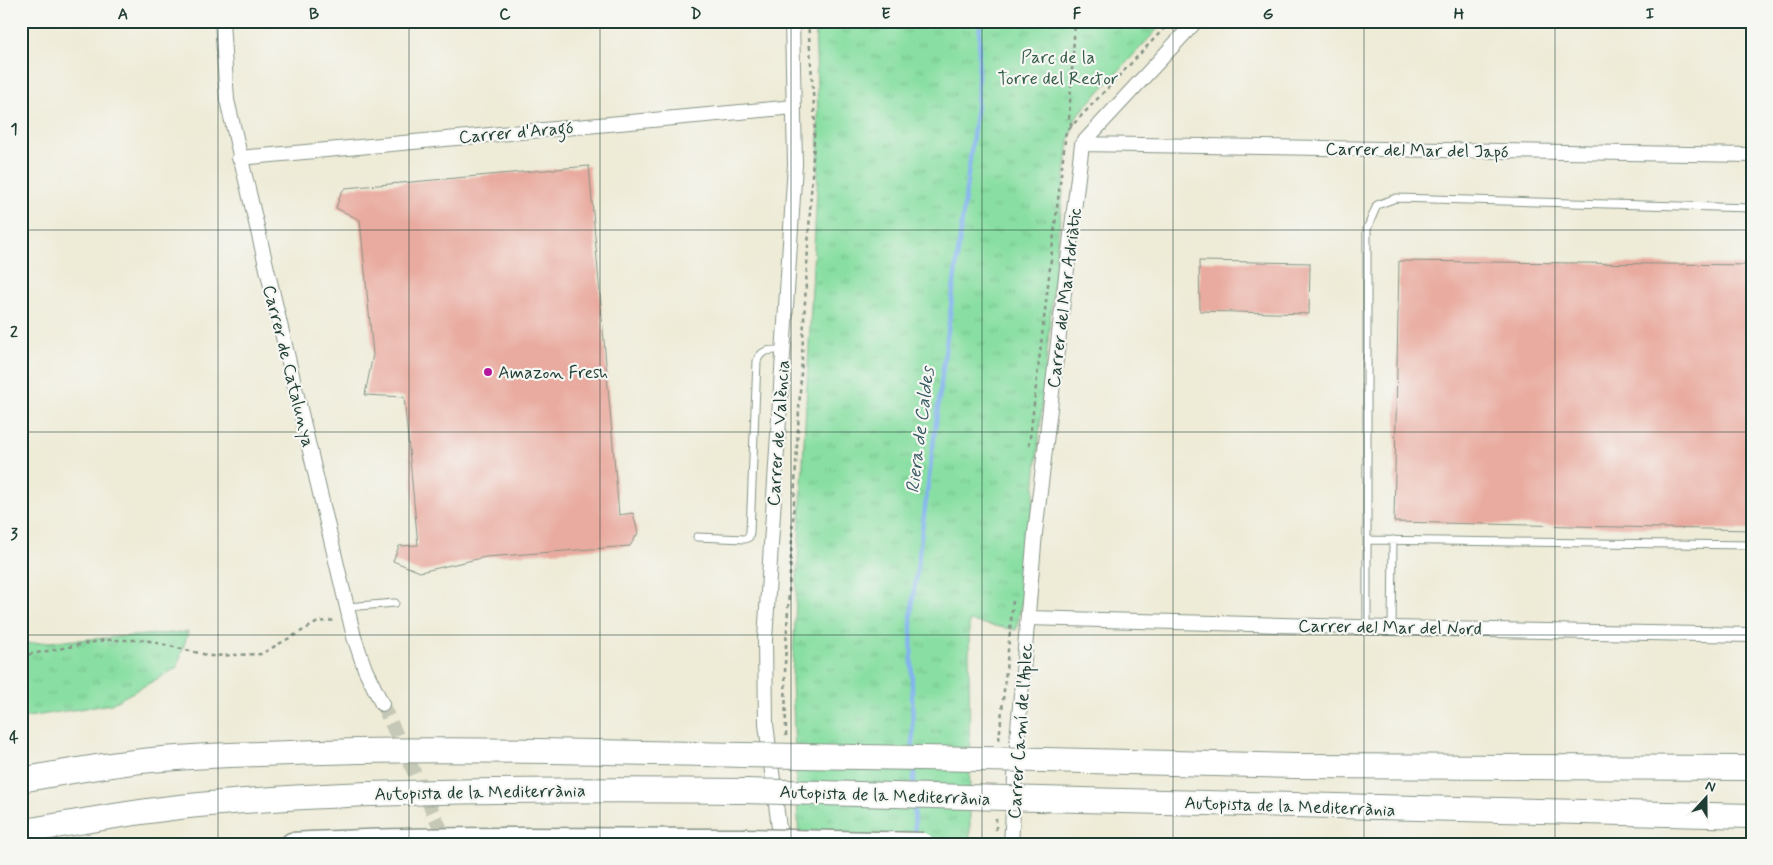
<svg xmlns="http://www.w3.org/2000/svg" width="1773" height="865" font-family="Mynerve,sans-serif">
<defs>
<pattern id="grass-tufts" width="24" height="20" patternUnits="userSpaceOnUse" patternTransform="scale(1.25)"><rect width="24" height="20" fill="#89dfa3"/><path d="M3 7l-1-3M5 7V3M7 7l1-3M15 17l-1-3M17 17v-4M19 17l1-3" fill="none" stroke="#76c08d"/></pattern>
</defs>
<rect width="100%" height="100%" fill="#f6f6f2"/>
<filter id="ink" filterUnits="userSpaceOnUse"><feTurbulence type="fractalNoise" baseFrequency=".02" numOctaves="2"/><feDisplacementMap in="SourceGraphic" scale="10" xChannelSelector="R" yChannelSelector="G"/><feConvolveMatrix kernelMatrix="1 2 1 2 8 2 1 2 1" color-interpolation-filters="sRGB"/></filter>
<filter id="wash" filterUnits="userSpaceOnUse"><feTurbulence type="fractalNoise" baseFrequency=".0096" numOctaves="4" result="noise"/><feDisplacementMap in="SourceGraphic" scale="20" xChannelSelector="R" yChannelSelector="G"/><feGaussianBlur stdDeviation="1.12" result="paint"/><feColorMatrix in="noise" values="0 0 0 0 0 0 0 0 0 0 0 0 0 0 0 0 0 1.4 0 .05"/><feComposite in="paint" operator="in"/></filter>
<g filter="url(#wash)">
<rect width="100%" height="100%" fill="#eeebd7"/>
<path fill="url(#grass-tufts)" stroke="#548e6c" d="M815,21H1165L1076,117L1069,141L1057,245L1025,589L1016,630L969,621L970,844H799L792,679L819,150Z
M188,632L177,668L111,704L21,718V644Z"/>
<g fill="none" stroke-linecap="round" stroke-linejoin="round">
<path stroke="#83b3ee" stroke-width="4.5" d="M913,751L911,616L977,105L980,21
M914,766V788
M914,803L915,838"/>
</g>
<g id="blocks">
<path fill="#e9aa9f" d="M589,166L619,515L633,513L638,533L630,546L486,557L420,572L393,561L399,546L418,545L404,397L365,395L373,354L360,220L336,208L341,193L345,188Z
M1199,261L1310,263L1309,314L1200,311Z
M1399,261L1752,265V530L1394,522Z"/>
</g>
</g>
<g filter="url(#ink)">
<use href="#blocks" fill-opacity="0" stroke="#869486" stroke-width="1"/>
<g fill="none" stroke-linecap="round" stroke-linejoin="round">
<path stroke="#c5c8b6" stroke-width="14" stroke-dasharray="14 7" stroke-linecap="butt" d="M382,704L448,844"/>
<g stroke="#869486" stroke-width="9">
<path id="service" d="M697,537L745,539L749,537L750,532L757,361C761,349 771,350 783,350
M1368,540L1752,545
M347,607L395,603
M1367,627V229L1377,205L1396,198L1752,208
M1392,628L1393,540"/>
</g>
<g stroke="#869486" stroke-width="16">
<path id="minor" d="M222,21L227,100L354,637L365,669L382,704
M1082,144L1752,155
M239,158L794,107
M1028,618L1392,628L1752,635
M781,844L766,724L765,640L795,164L792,21
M1011,844L1018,729L1035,533L1082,144L1196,21"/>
</g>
<g stroke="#869486" stroke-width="25">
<path id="trunk" d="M292,844C442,836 592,840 743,840"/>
</g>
<g stroke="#869486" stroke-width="26">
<path id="motorway" d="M1045,760L1294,766L1752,768
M21,780C65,772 108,764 152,760C220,754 288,753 357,751C485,749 614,752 743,755
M1040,799L1752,816
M21,832C71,823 121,814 171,808C259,798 349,794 439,792C541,790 643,790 745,791"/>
</g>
<path stroke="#869486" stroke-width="2.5" stroke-dasharray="4 4" stroke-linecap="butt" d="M1072,126L1069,120L1075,21
M1029,446L1066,132L1171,21
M21,656L105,640H145L211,656L261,654L318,622L335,620
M786,736L785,664L815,121L808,21
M999,740L1013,601
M996,830V818"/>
<use href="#service" stroke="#fff" stroke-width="7"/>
<use href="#minor" stroke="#fff" stroke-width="14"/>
<use href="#trunk" stroke="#fff" stroke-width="22"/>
<use href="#motorway" stroke="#fff" stroke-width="24"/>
<g stroke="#869486" stroke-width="25" stroke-linecap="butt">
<path id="trunk-bridge" d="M743,840L923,844"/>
</g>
<g stroke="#869486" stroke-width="26" stroke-linecap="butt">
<path id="motorway-bridge" d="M743,755L1045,760
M745,791L1040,799"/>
</g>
<use href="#trunk-bridge" stroke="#fff" stroke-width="22"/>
<use href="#motorway-bridge" stroke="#fff" stroke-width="24"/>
</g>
</g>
<path fill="none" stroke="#1f3d34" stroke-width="1" stroke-opacity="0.55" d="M218,21V844M409,21V844M600,21V844M791,21V844M982,21V844M1173,21V844M1364,21V844M1555,21V844M21,230H1752M21,432H1752M21,635H1752"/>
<circle fill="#b5179e" stroke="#f6f6f2" stroke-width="2" cx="488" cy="372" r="5"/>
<g text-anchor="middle" stroke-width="4.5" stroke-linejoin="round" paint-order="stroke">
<g font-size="18" fill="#345d4a" stroke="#f6f6f2">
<text x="1058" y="63">Parc de la<tspan x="1058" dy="21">Torre del Rector</tspan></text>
</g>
<g font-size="18" fill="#1f3d34" stroke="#f6f6f2">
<text transform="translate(516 132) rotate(-5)" y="6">Carrer d'Aragó</text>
<text transform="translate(1417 150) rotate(1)" y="6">Carrer del Mar del Japó</text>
<text transform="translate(1064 298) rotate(-83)" y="6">Carrer del Mar Adriàtic</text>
<text transform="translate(289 366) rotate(76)" y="6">Carrer de Catalunya</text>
<text transform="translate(778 433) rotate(-86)" y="6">Carrer de València</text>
<text transform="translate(1390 627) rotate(1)" y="6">Carrer del Mar del Nord</text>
<text transform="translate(1020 731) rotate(-86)" y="6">Carrer Camí de l'Aplec</text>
<text transform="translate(480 792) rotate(-1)" y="6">Autopista de la Mediterrània</text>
<text transform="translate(885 795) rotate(2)" y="6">Autopista de la Mediterrània</text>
<text transform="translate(1290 806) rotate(2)" y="6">Autopista de la Mediterrània</text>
</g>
<g font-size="18" fill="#1f3d34" stroke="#f6f6f2" text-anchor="start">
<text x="498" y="378">Amazon Fresh</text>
</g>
<g font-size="19" font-style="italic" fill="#385a62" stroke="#f6f6f2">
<text transform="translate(919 430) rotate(-83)" y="7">Riera de Caldes</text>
</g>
</g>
<rect width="1773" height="865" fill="none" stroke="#f6f6f2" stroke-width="55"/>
<g transform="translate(1706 798) rotate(21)" stroke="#f6f6f2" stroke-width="4" paint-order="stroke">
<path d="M0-4L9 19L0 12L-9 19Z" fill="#1f3d34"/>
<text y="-8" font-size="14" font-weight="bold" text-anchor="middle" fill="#1f3d34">N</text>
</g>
<rect x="28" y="28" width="1718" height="810" fill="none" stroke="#1f3d34" stroke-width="2"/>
<g font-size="16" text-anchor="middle" font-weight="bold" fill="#1f3d34">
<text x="123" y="19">A</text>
<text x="314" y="19">B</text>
<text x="505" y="19">C</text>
<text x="696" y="19">D</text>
<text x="886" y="19">E</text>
<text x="1077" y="19">F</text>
<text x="1268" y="19">G</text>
<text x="1459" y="19">H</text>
<text x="1650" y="19">I</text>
<text x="14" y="134">1</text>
<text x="14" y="337">2</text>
<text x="14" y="539">3</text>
<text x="14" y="742">4</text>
</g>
</svg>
